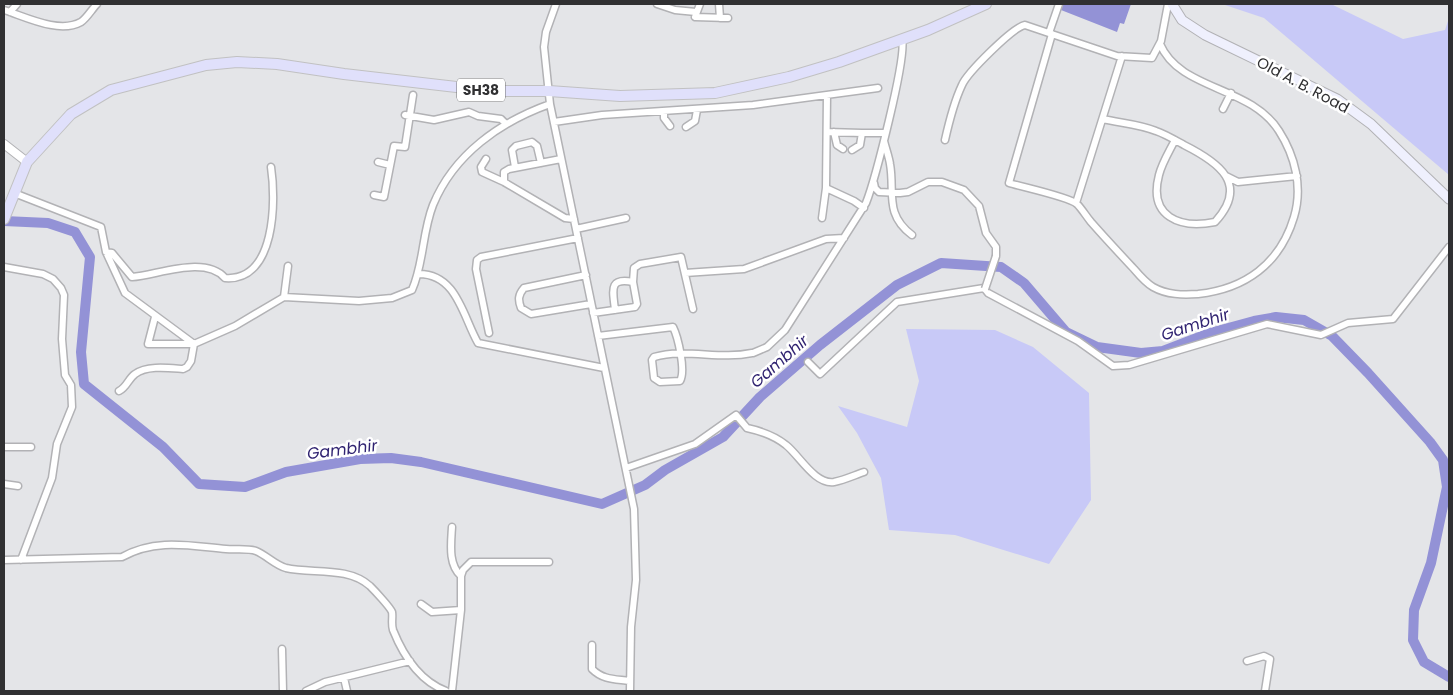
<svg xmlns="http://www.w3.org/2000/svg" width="1453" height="695" font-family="Poppins,sans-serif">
<rect width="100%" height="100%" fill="#e4e5e8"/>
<path fill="#c8c9f7" d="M1222,4H1331L1403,39L1445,30L1449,18V175L1264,18Z
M906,329L995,330L1033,347L1089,393L1091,500L1049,564L955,535L889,530L881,478L857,433L838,406L907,427L919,381Z"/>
<path fill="#9392d6" d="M1063,4H1131L1124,24L1120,23L1117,32L1061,10Z"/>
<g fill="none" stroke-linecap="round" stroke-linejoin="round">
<path stroke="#9392d6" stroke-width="10" d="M4,221L48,223L75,232L90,257L81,352L84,384L163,447L199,484L245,487L286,472L360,459L391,458L421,462L602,504L645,485L665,470L723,437L760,397L820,345L897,285L941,263L1001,267L1024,283L1066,332L1097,347L1141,353L1163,351L1210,333L1254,321L1276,317L1304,320L1332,336L1368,373L1430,442L1443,460L1447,487L1431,563L1414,610L1413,640L1424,662L1449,677"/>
<g stroke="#b2b2b5" stroke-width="9">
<path id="minor" d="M657,4L675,10L696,12
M700,4L695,17L728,18
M719,4L720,18
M4,10C26,17 59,34 81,22C87,18 92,9 97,4
M10,12L17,4
M1049,33L1059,4
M1052,34L1009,183C1022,187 1069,197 1077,204C1082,209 1086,216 1091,222C1105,238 1120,254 1134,269C1140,276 1146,283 1153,287C1167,295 1183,295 1198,294C1245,289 1280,264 1294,217C1303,187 1295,156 1279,131C1250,85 1180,91 1160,44
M550,104L634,509L636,580L631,627L630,691
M1223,109L1231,93
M664,111V118L670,126
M405,115L434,120L469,112L478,116L501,119L506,124
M1103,119C1120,123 1139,124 1156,131C1165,134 1175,140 1184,145C1218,162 1250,184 1215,222C1180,229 1148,217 1159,175C1162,163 1169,152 1175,140
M554,122L602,115L753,105L878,88
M686,127L695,121L697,110
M827,132L862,133L860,145L852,150
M834,132L837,145L843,149
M862,133H885
M945,140C949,122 954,102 962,85C967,73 1013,27 1025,25L1117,56L1152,58L1161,41L1168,4
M884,141C886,149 889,157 890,164C895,192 884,214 912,235
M486,159L481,167L482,172L504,182
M561,159L509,169L504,172V182L565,218L574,219
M378,162L390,165
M515,167L512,150L516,146L532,142L537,146L541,163
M1226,176L1238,182L1297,176
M874,183L875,188L879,192L900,193L908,192L928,182H942L964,190L979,206L986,233L996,247V256
M826,188L854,201L864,208
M14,193L101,227L106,252L125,293L194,344L235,326L284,297L359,301L392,298L412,290C424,263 422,233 433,205C454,154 500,122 550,104L544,47L546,32L556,4
M374,195L384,197L394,146L405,147L413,95
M1076,203L1122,56
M822,218L826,188L827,95
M576,229L626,218
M106,252L112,253L132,277C158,275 205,255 225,278C276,282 276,200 271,167
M4,267L43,274L53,279L61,288L64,295L62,339L65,375L71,385L72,407L57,444L52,478L21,560
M685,273L744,269L826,239L844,238
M419,274C457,274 463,317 478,343L604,368
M586,275L524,288C518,295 518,300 521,308L531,314L591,304
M633,282L634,268L640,264L681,257L693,309
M284,297L288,266
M593,313L635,307L637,304L633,282C608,277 613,291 615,310
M489,333L476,269L477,260L481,257L578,238
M598,336L673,327C678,337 686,371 680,381L660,382L654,378L652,360L654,357C686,348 719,360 752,353
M753,353L767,347L785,330L866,203C875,180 907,57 902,39
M808,362L820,374L897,302L984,288L988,293L1078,341L1113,366L1129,365L1267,324L1321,335L1348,323L1393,319L1449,247
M119,391C127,387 128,379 135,374C147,365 169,368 183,369L187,367L191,361L194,344H148L155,317
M4,447H31
M626,468L695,444L736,415L747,428C761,431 775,436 786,445C799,455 815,485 834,482C844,480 855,475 864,472
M4,484L18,486
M452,527C451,544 448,564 461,576V610L452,691
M4,560L122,557C156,538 190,546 226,549C235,550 248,548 256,551C266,555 275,565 286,568C312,574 348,566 370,586C374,590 390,607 392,612C393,617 391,624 393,630C403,655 420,681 446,691
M461,576L463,570L471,562H549
M421,604L432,612L461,610
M592,645V669C603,680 615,679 629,681
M282,649L283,691
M1247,661L1264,656L1270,659L1265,691
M344,678L347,691
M306,691L325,682L410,661"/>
</g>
<g stroke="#b2b2b5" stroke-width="10">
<path id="tertiary" d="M4,144L27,162"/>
</g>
<g stroke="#b2b2b5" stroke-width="11">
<path id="secondary" d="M1172,4L1182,20L1205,35L1337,99L1371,124L1449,199"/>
</g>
<g stroke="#c1c1c2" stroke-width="12">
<path id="primary" d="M4,219L27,162L71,114L111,90L206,65L237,62L277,64L344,74L491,91H549L620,96L715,93L789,77L839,62L928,30L986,4"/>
</g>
<use href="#minor" stroke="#fff" stroke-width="6"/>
<use href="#tertiary" stroke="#fff" stroke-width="8"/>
<use href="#secondary" stroke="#eff0fd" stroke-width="9"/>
<use href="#primary" stroke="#e0e0fb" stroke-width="10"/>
<g stroke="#b2b2b5" stroke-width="9" stroke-linecap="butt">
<path id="minor-bridge" d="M985,289L996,256"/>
</g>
<use href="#minor-bridge" stroke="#fff" stroke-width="6"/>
</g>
<g text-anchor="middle" stroke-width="5" stroke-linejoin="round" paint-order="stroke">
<rect fill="#fff" stroke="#6e6e70" stroke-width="1" x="457" y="78.5" width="48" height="23" rx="4"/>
<g font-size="14" font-weight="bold" fill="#303032">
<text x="481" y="95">SH38</text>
</g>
<g font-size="15" fill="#303032" stroke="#fff">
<text transform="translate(1303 85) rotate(28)" y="5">Old A. B. Road</text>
</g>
<g font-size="16" font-style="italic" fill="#302371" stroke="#fff">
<text transform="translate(1195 324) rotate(-18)" y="6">Gambhir</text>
<text transform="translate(779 361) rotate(-41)" y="6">Gambhir</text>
<text transform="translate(342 449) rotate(-7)" y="6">Gambhir</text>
</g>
</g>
<rect width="1453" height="695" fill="none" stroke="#303032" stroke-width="10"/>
</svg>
